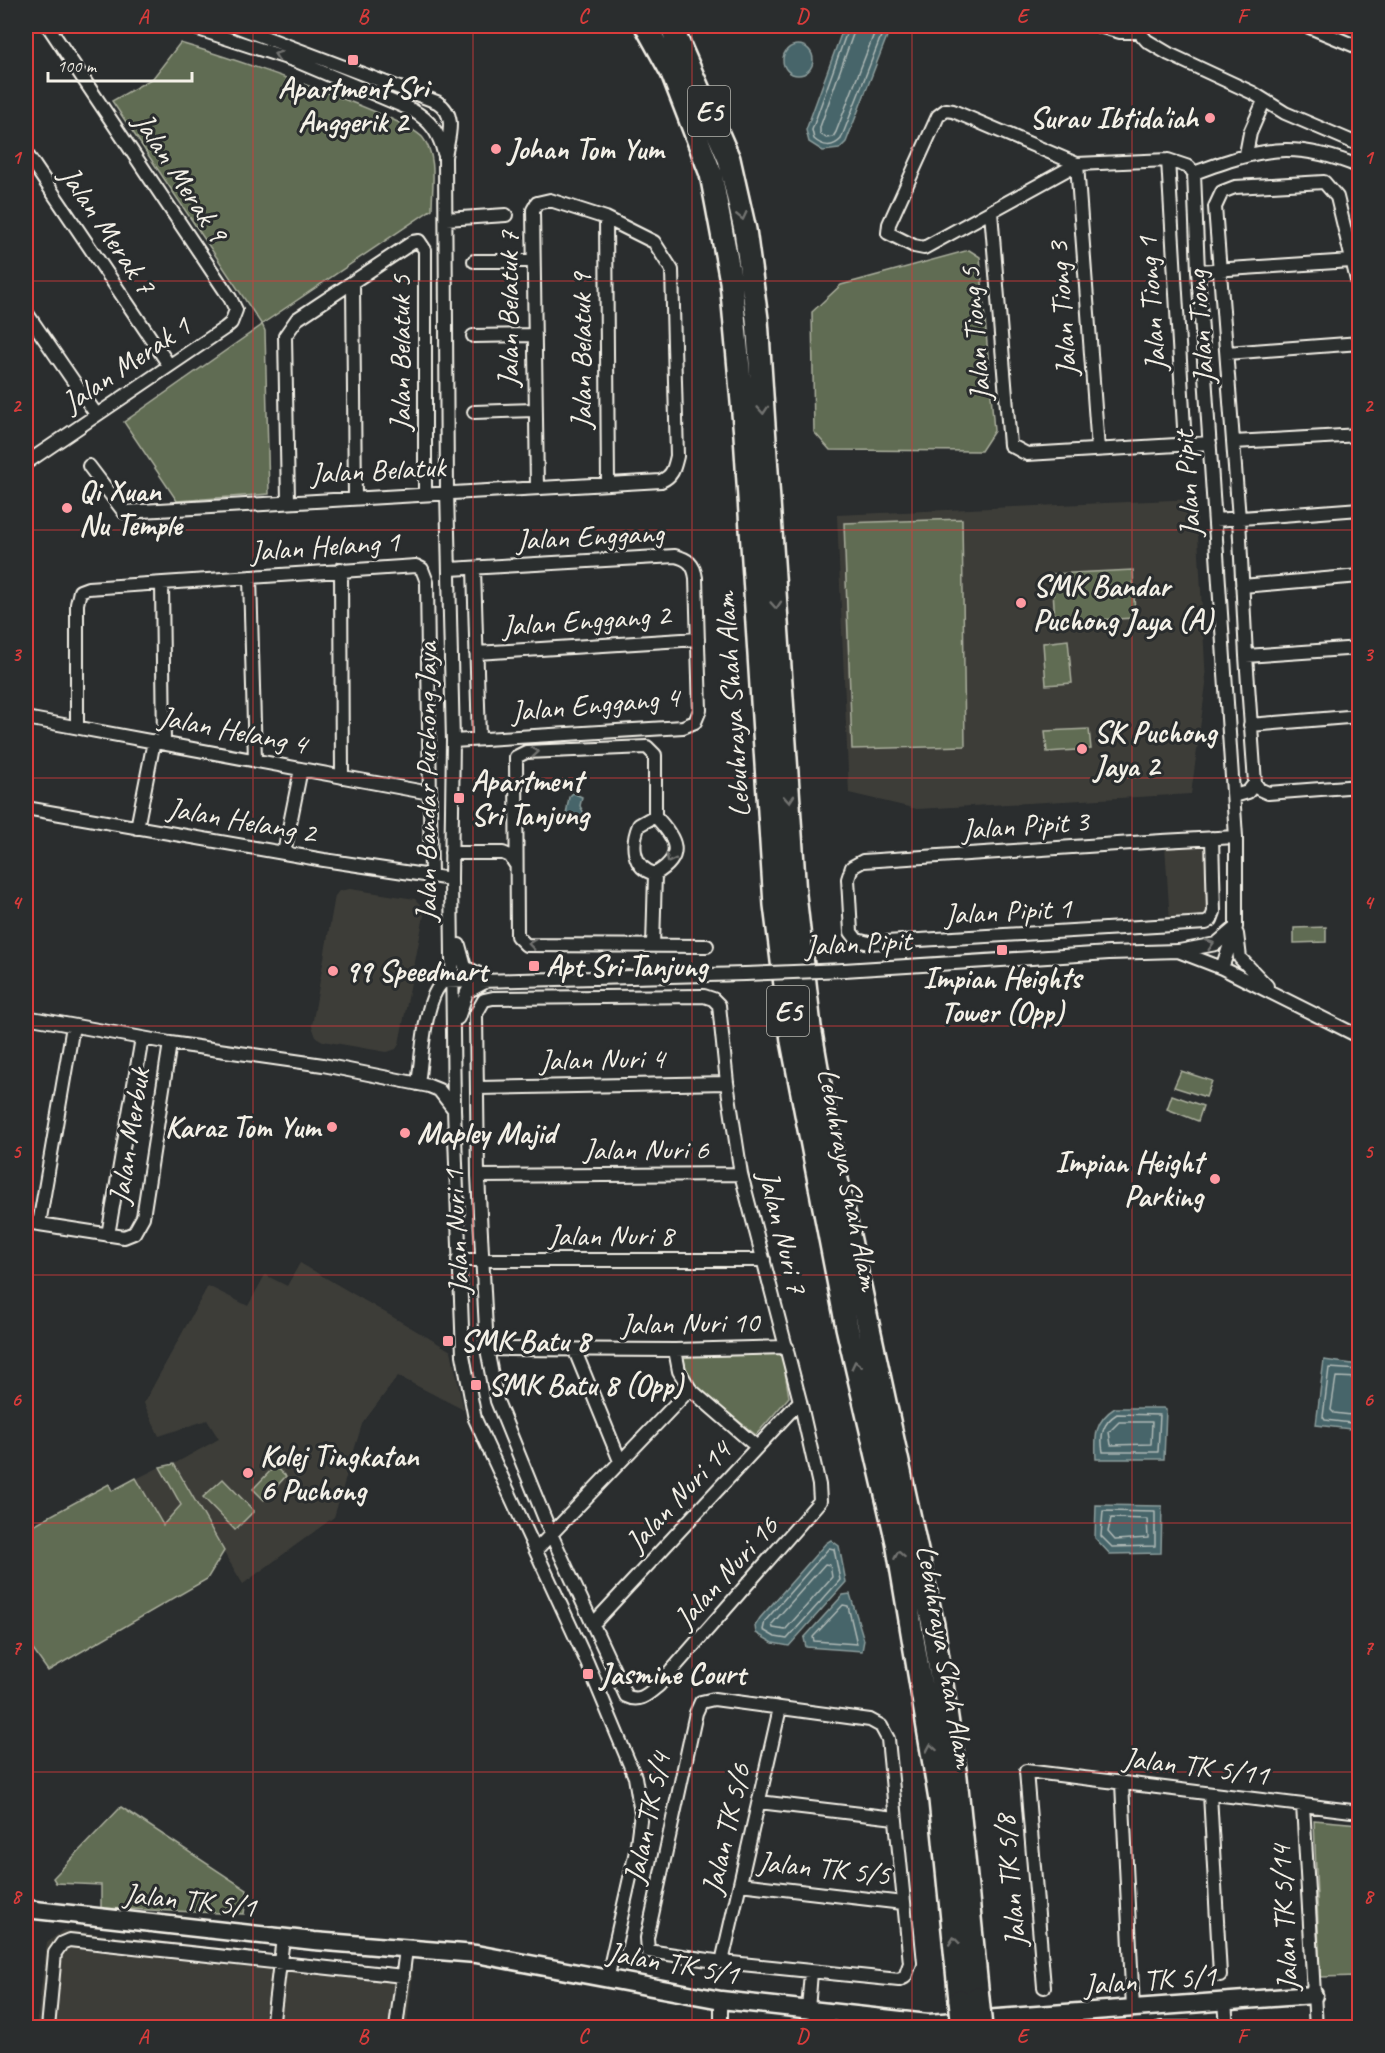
<svg xmlns="http://www.w3.org/2000/svg" width="1385" height="2053" font-family="Caveat,sans-serif">
<rect width="100%" height="100%" fill="#2a2d2e"/>
<filter id="ink" filterUnits="userSpaceOnUse"><feTurbulence type="fractalNoise" baseFrequency=".0167" numOctaves="2"/><feDisplacementMap in="SourceGraphic" scale="12" xChannelSelector="R" yChannelSelector="G"/><feConvolveMatrix kernelMatrix="1 2 1 2 8 2 1 2 1" color-interpolation-filters="sRGB"/></filter>
<g filter="url(#ink)">
<path fill="#3e3e39" d="M1196,499L1206,684L1191,794L917,809L849,793L837,515Z
M1208,843L1209,917L1170,922L1165,844Z
M350,889L415,899L425,910L399,1044L396,1049L387,1052L323,1041L316,1037L312,1026L335,896L339,891Z
M300,1263L451,1351L464,1410L398,1376L362,1424L334,1517L243,1584L223,1551L207,1579L48,1671L26,1640V1529L109,1484L112,1491L160,1467L174,1464L219,1439L207,1420L159,1436L144,1403L208,1286L248,1306L265,1275L287,1286Z
M63,1930L413,1970L407,2027L36,2028L47,1943Z"/>
<path fill="#616c52" stroke="#aaae9d" stroke-width="1.5" d="M180,43C218,54 404,115 423,138C438,157 432,186 432,209L262,324L265,331L269,494L177,501L124,422L262,325L112,101L153,78Z
M969,250L980,257L994,431L981,451L830,450L814,432L812,312L841,285Z
M962,519L965,746L852,749L844,523Z
M1133,570L1135,618L1055,622L1052,574Z
M1068,640L1072,683L1046,685L1043,643Z
M1089,729L1091,749L1047,752L1045,731Z
M1326,927V942L1294,943V928Z
M1181,1071L1212,1081L1206,1097L1174,1087Z
M1172,1095L1203,1106L1198,1121L1167,1109Z
M682,1354H782L789,1397L756,1435L690,1382Z
M174,1464L224,1551L207,1579L48,1671L26,1640V1529L109,1484L112,1491L136,1478L163,1525L181,1505L160,1467Z
M275,1466L286,1476L264,1500L253,1489Z
M223,1479L254,1511L235,1530L203,1497Z
M121,1807L247,1890L244,1914L101,1908V1885L56,1883L53,1878Z
M1314,1820L1359,1824V1976L1320,1977Z"/>
<path fill="#47656a" stroke="#8c9d9c" stroke-width="1.5" d="M844,26H891L846,142L839,149L823,151L809,142L806,130Z
M783 60a15 15 0 1 1 30 0a15 15 0 1 1-30 0Z
M573,793L582,797L580,806L585,815L578,824L570,822L566,815L569,797Z
M1324,1360L1359,1365V1430L1316,1425Z
M1115,1408H1163L1166,1410L1164,1459H1096C1095,1437 1094,1421 1115,1408Z
M1096,1505L1162,1506L1161,1553L1110,1554L1095,1538Z
M831,1540L839,1546L846,1582L789,1646L773,1643L756,1633L755,1626L760,1618L826,1543Z
M850,1594L864,1640L862,1651L806,1647L804,1638L843,1595Z"/>
<g fill="none" stroke-linecap="round" stroke-linejoin="round">
<path stroke="#afb9b6" stroke-width="1.5" d="M849,26L812,130L814,139C823,147 833,148 841,139L885,26
M856,26L820,127V134L826,138L833,137L836,132L877,26
M1360,1370L1329,1368L1323,1417L1325,1420L1360,1424
M1360,1378L1336,1377L1331,1410L1334,1413L1360,1416
M1117,1414L1160,1415L1158,1452H1103C1100,1436 1102,1423 1117,1414Z
M1119,1422H1152L1151,1444L1111,1445L1109,1432Z
M1103,1511L1155,1512V1546L1112,1547L1101,1536Z
M1111,1518L1147,1519L1148,1538L1115,1540L1108,1532Z
M829,1548L834,1549L840,1580L787,1639L775,1637L763,1630L765,1621Z
M825,1564L830,1565L832,1577L785,1630L773,1628L772,1624Z
M843,1605L848,1606L857,1644L814,1641L813,1637Z"/>
<g stroke="#f4f1e8" stroke-width="16">
<path id="street" d="M189,26L296,61L412,110C431,121 439,133 444,153
M235,26L437,102C458,115 448,137 445,157L447,491L453,741L451,879L454,1109L463,1355L475,1419L587,1662L635,1777L641,1813L636,1851L607,1980
M1099,26L1120,32H1139
M1139,26V32L1147,41L1169,54L1253,93L1285,113L1360,145
M1307,26L1360,48
M26,153L169,365
M1246,154L1250,133L1264,101
M1168,160L1185,444
M1077,164L953,111L946,110L938,116L889,224L888,233L914,246L924,248L1077,164L1168,160L1189,167L1194,173
M1077,164L1098,449
M991,212L1010,445L1027,454L1210,443
M606,218L608,484
M446,219L506,215
M474,261H533
M1198,271L1351,261
M353,284L355,498
M1360,293L1337,197L1324,182L1235,187L1222,192L1215,207L1239,519L1246,656L1255,783L1259,789L1268,793L1360,786
M26,312L96,414
M473,336L533,335
M1227,353L1360,343
M474,412L535,410
M1234,442L1360,435
M26,463L225,328L231,323L236,310L230,298L48,26
M89,466L124,512L661,481C673,476 674,468 677,456L672,270L654,242L606,218L550,200L537,203L533,210L537,487
M288,501L285,336L297,319L413,242L419,241L425,250V493
M1215,520L1360,509
M474,568L479,739
M341,569L342,777
M450,569L675,556C688,559 694,564 696,578L700,710L695,722L683,727L453,741
M250,577L255,760
M162,584L164,743
M1242,586L1360,576
M476,653L698,639
M1246,656L1360,648
M26,718L430,793
M1250,725L1360,716
M77,726V604L80,591L88,588L416,566L422,569L427,582L431,876
M1234,796L1248,792L1255,783
M26,808L324,860L451,879
M655,816L639,825C631,844 632,868 655,874C687,856 675,837 655,816V755L647,747L526,752L516,757L517,936L526,945L707,946
M137,828L154,741
M1212,838L1214,912L1211,920L1206,923L869,943L857,940L851,932L848,879L852,867L863,861L1162,841L1236,837
M284,853L301,769
M451,853H503L510,856L516,865
M1237,934L1240,958L1267,986
M459,945L465,967L485,977
M653,946L655,874
M1179,951L1216,944L1236,927
M1222,968L1236,927V837L1198,271L1194,173C1259,149 1293,139 1360,167
M844,970L1109,953L1178,951L1222,968L1360,1037
M704,996L713,999L719,1005L727,1083L741,1174L800,1401L819,1485L820,1501L659,1685C648,1694 640,1703 626,1696L551,1534L497,1401L487,1349L478,1176L476,1014L484,1000L493,998Z
M26,1017L170,1043
M458,1018L467,992L485,982
M418,1084C422,1058 424,998 443,982L745,974
M478,1088L727,1083
M478,1176L741,1174
M26,1222L124,1237L134,1233L143,1217L170,1043L323,1065L429,1086L439,1090L453,1108
M39,1224L73,1026
M108,1235L142,1038
M458,1260H764
M487,1349L675,1350L787,1347
M675,1350L679,1371L690,1389L757,1447
M575,1351L620,1461
M536,1550L690,1389
M593,1624L800,1401
M714,1699L870,1720L881,1726L888,1739L910,1963L905,1977L899,1980L722,1962L648,1951L647,1938L696,1713L701,1702Z
M1122,1783L1133,2008
M1210,1794L1220,1975
M759,1802L895,1818
M1303,1805L1316,2028
M740,1884L903,1903
M722,1962L780,1708
M1044,1987L1026,1771L1360,1812
M721,2000V2028
M1225,2001L1227,2028
M808,2010L811,1972
M843,2014V2028
M48,2028L55,1953L62,1943L69,1940L403,1976
M272,2028L283,1938
M396,2028L406,1949
M1161,2028H1194"/>
</g>
<g stroke="#f4f1e8" stroke-width="21">
<path id="secondary" d="M26,1909L314,1941L476,1954L721,2000L928,2023L1314,1995"/>
</g>
<g stroke="#f4f1e8" stroke-width="26">
<path id="highway" d="M646,26L672,73L711,174L731,281L745,435L775,905L792,1041L847,1327L897,1542L940,1800L960,2000
M671,26L729,159L745,230L757,319L795,895L810,1027L834,1166L933,1625L956,1777L978,1998"/>
</g>
<use href="#street" stroke="#2a2d2e" stroke-width="12"/>
<use href="#secondary" stroke="#2a2d2e" stroke-width="16"/>
<use href="#highway" stroke="#2a2d2e" stroke-width="21"/>
<g stroke="#f4f1e8" stroke-width="16" stroke-linecap="butt">
<path id="street-bridge" d="M745,974L844,970"/>
</g>
<g stroke="#f4f1e8" stroke-width="26" stroke-linecap="butt">
<path id="highway-bridge" d="M978,1998L981,2028
M960,2000L963,2028"/>
</g>
<use href="#street-bridge" stroke="#2a2d2e" stroke-width="12"/>
<use href="#highway-bridge" stroke="#2a2d2e" stroke-width="21"/>
</g>
<defs><path id="oneway-chevron" d="M-2-3.5L2.5 0L-2 3.5" fill="none" stroke-width="1.6" stroke-linecap="round" stroke-linejoin="round" transform="scale(1.5)"/></defs>
<g stroke="#71726f">
<use href="#oneway-chevron" transform="translate(278 55) rotate(-161)"/>
<use href="#oneway-chevron" transform="translate(742 216) rotate(77)"/>
<use href="#oneway-chevron" transform="translate(763 410) rotate(86)"/>
<use href="#oneway-chevron" transform="translate(776 605) rotate(86)"/>
<use href="#oneway-chevron" transform="translate(535 752) rotate(-5)"/>
<use href="#oneway-chevron" transform="translate(789 799) rotate(86)"/>
<use href="#oneway-chevron" transform="translate(670 859) rotate(117)"/>
<use href="#oneway-chevron" transform="translate(532 944) rotate(-172)"/>
<use href="#oneway-chevron" transform="translate(1210 944) rotate(-17)"/>
<use href="#oneway-chevron" transform="translate(856 1365) rotate(-103)"/>
<use href="#oneway-chevron" transform="translate(899 1555) rotate(-100)"/>
<use href="#oneway-chevron" transform="translate(931 1748) rotate(-100)"/>
<use href="#oneway-chevron" transform="translate(954 1941) rotate(-96)"/>
</g>
</g>
<path fill="none" stroke="#d93c3b" stroke-width="1.5" stroke-opacity="0.55" d="M253,26V2028M473,26V2028M692,26V2028M912,26V2028M1132,26V2028M26,281H1360M26,530H1360M26,778H1360M26,1026H1360M26,1275H1360M26,1523H1360M26,1772H1360"/>
<g fill="#ff9aa2" stroke="#2a2d2e" stroke-width="2">
<rect x="347" y="54" width="12" height="12" rx="3"/>
<circle cx="1210" cy="118" r="6"/>
<circle cx="496" cy="149" r="6"/>
<circle cx="67" cy="508" r="6"/>
<circle cx="1021" cy="603" r="6"/>
<circle cx="1082" cy="749" r="6"/>
<rect x="453" y="792" width="12" height="12" rx="3"/>
<rect x="996" y="944" width="12" height="12" rx="3"/>
<rect x="528" y="960" width="12" height="12" rx="3"/>
<circle cx="333" cy="971" r="6"/>
<circle cx="332" cy="1127" r="6"/>
<circle cx="405" cy="1133" r="6"/>
<circle cx="1215" cy="1179" r="6"/>
<rect x="442" y="1335" width="12" height="12" rx="3"/>
<rect x="470" y="1379" width="12" height="12" rx="3"/>
<circle cx="248" cy="1473" r="6"/>
<rect x="582" y="1668" width="12" height="12" rx="3"/>
</g>
<g text-anchor="middle" stroke-width="6" stroke-linejoin="round" paint-order="stroke">
<g fill="#2a2d2e" stroke="#b7b6b0" stroke-width="1.5">
<rect x="688" y="86" width="42" height="50" rx="4.5"/>
<rect x="767" y="986" width="42" height="50" rx="4.5"/>
</g>
<g font-size="28" font-weight="bold" fill="#f4f1e8">
<text x="709" y="121">E5</text>
<text x="788" y="1021">E5</text>
</g>
<g font-size="30" font-weight="bold" fill="#f4f1e8" stroke="#2a2d2e" text-anchor="start">
<text x="353" y="98" text-anchor="middle">Apartment Sri<tspan x="353" dy="34">Anggerik 2</tspan></text>
<text x="1198" y="128" text-anchor="end">Surau Ibtida'iah</text>
<text x="508" y="159">Johan Tom Yum</text>
<text x="79" y="501">Qi Xuan<tspan x="79" dy="34">Nu Temple</tspan></text>
<text x="1033" y="596">SMK Bandar<tspan x="1033" dy="34">Puchong Jaya (A)</tspan></text>
<text x="1094" y="742">SK Puchong<tspan x="1094" dy="34">Jaya 2</tspan></text>
<text x="471" y="791">Apartment<tspan x="471" dy="34">Sri Tanjung</tspan></text>
<text x="546" y="976">Apt Sri Tanjung</text>
<text x="345" y="981">99 Speedmart</text>
<text x="1002" y="988" text-anchor="middle">Impian Heights<tspan x="1002" dy="34">Tower (Opp)</tspan></text>
<text x="320" y="1137" text-anchor="end">Karaz Tom Yum</text>
<text x="417" y="1143">Mapley Majid</text>
<text x="1203" y="1172" text-anchor="end">Impian Height<tspan x="1203" dy="34">Parking</tspan></text>
<text x="460" y="1351">SMK Batu 8</text>
<text x="488" y="1395">SMK Batu 8 (Opp)</text>
<text x="260" y="1466">Kolej Tingkatan<tspan x="260" dy="34">6 Puchong</tspan></text>
<text x="600" y="1684">Jasmine Court</text>
</g>
<g font-size="30" fill="#f4f1e8" stroke="#2a2d2e">
<text transform="translate(181 177) rotate(57)" y="10">Jalan Merak 9</text>
<text transform="translate(108 230) rotate(56)" y="10">Jalan Merak 7</text>
<text transform="translate(1151 304) rotate(-94)" y="10">Jalan Tiong 1</text>
<text transform="translate(508 309) rotate(-90)" y="10">Jalan Belatuk 7</text>
<text transform="translate(1062 309) rotate(-94)" y="10">Jalan Tiong 3</text>
<text transform="translate(1200 327) rotate(-94)" y="10">Jalan Tiong</text>
<text transform="translate(975 334) rotate(-95)" y="10">Jalan Tiong 5</text>
<text transform="translate(581 351) rotate(-90)" y="10">Jalan Belatuk 9</text>
<text transform="translate(400 353) rotate(-90)" y="10">Jalan Belatuk 5</text>
<text transform="translate(126 364) rotate(-34)" y="10">Jalan Merak 1</text>
<text transform="translate(378 470) rotate(-3)" y="10">Jalan Belatuk</text>
<text transform="translate(1187 484) rotate(-94)" y="10">Jalan Pipit</text>
<text transform="translate(590 536) rotate(-3)" y="10">Jalan Enggang</text>
<text transform="translate(325 546) rotate(-4)" y="10">Jalan Helang 1</text>
<text transform="translate(586 620) rotate(-4)" y="10">Jalan Enggang 2</text>
<text transform="translate(595 704) rotate(-5)" y="10">Jalan Enggang 4</text>
<text transform="translate(732 705) rotate(-94)" y="10">Lebuhraya Shah Alam</text>
<text transform="translate(233 730) rotate(11)" y="10">Jalan Helang 4</text>
<text transform="translate(426 782) rotate(-90)" y="10">Jalan Bandar Puchong Jaya</text>
<text transform="translate(242 820) rotate(10)" y="10">Jalan Helang 2</text>
<text transform="translate(1025 825) rotate(-4)" y="10">Jalan Pipit 3</text>
<text transform="translate(1008 911) rotate(-3)" y="10">Jalan Pipit 1</text>
<text transform="translate(858 943) rotate(-3)" y="10">Jalan Pipit</text>
<text transform="translate(602 1059) rotate(-1)" y="10">Jalan Nuri 4</text>
<text transform="translate(129 1136) rotate(-81)" y="10">Jalan Merbuk</text>
<text x="646" y="1159">Jalan Nuri 6</text>
<text transform="translate(849 1179) rotate(79)" y="10">Lebuhraya Shah Alam</text>
<text transform="translate(456 1232) rotate(-93)" y="10">Jalan Nuri 1</text>
<text transform="translate(783 1232) rotate(76)" y="10">Jalan Nuri 7</text>
<text x="611" y="1245">Jalan Nuri 8</text>
<text transform="translate(690 1323) rotate(-1)" y="10">Jalan Nuri 10</text>
<text transform="translate(678 1496) rotate(-47)" y="10">Jalan Nuri 14</text>
<text transform="translate(726 1572) rotate(-48)" y="10">Jalan Nuri 16</text>
<text transform="translate(946 1656) rotate(80)" y="10">Lebuhraya Shah Alam</text>
<text transform="translate(1196 1766) rotate(7)" y="10">Jalan TK 5/11</text>
<text transform="translate(647 1818) rotate(-78)" y="10">Jalan TK 5/4</text>
<text transform="translate(726 1829) rotate(-77)" y="10">Jalan TK 5/6</text>
<text transform="translate(824 1868) rotate(6)" y="10">Jalan TK 5/5</text>
<text transform="translate(1010 1881) rotate(-95)" y="10">Jalan TK 5/8</text>
<text transform="translate(190 1900) rotate(6)" y="10">Jalan TK 5/1</text>
<text transform="translate(1284 1918) rotate(-93)" y="10">Jalan TK 5/14</text>
<text transform="translate(673 1963) rotate(10)" y="10">Jalan TK 5/1</text>
<text transform="translate(1150 1980) rotate(-4)" y="10">Jalan TK 5/1</text>
</g>
</g>
<rect width="1385" height="2053" fill="none" stroke="#2a2d2e" stroke-width="66"/>
<path d="M48 72v9h144v-9" fill="none" stroke="#f4f1e8" stroke-width="3"/>
<text x="57" y="72" font-size="18" fill="#f4f1e8" stroke="#2a2d2e" stroke-width="4.5" paint-order="stroke">100 m</text>
<rect x="33" y="33" width="1319" height="1987" fill="none" stroke="#d93c3b" stroke-width="2"/>
<g font-size="20" text-anchor="middle" font-weight="bold" fill="#d93c3b">
<text x="143" y="23">A</text>
<text x="363" y="23">B</text>
<text x="583" y="23">C</text>
<text x="802" y="23">D</text>
<text x="1022" y="23">E</text>
<text x="1242" y="23">F</text>
<text x="16" y="164">1</text>
<text x="1368" y="164">1</text>
<text x="16" y="412">2</text>
<text x="1368" y="412">2</text>
<text x="16" y="661">3</text>
<text x="1368" y="661">3</text>
<text x="16" y="909">4</text>
<text x="1368" y="909">4</text>
<text x="16" y="1158">5</text>
<text x="1368" y="1158">5</text>
<text x="16" y="1406">6</text>
<text x="1368" y="1406">6</text>
<text x="16" y="1654">7</text>
<text x="1368" y="1654">7</text>
<text x="16" y="1903">8</text>
<text x="1368" y="1903">8</text>
<text x="143" y="2043">A</text>
<text x="363" y="2043">B</text>
<text x="583" y="2043">C</text>
<text x="802" y="2043">D</text>
<text x="1022" y="2043">E</text>
<text x="1242" y="2043">F</text>
</g>
</svg>
